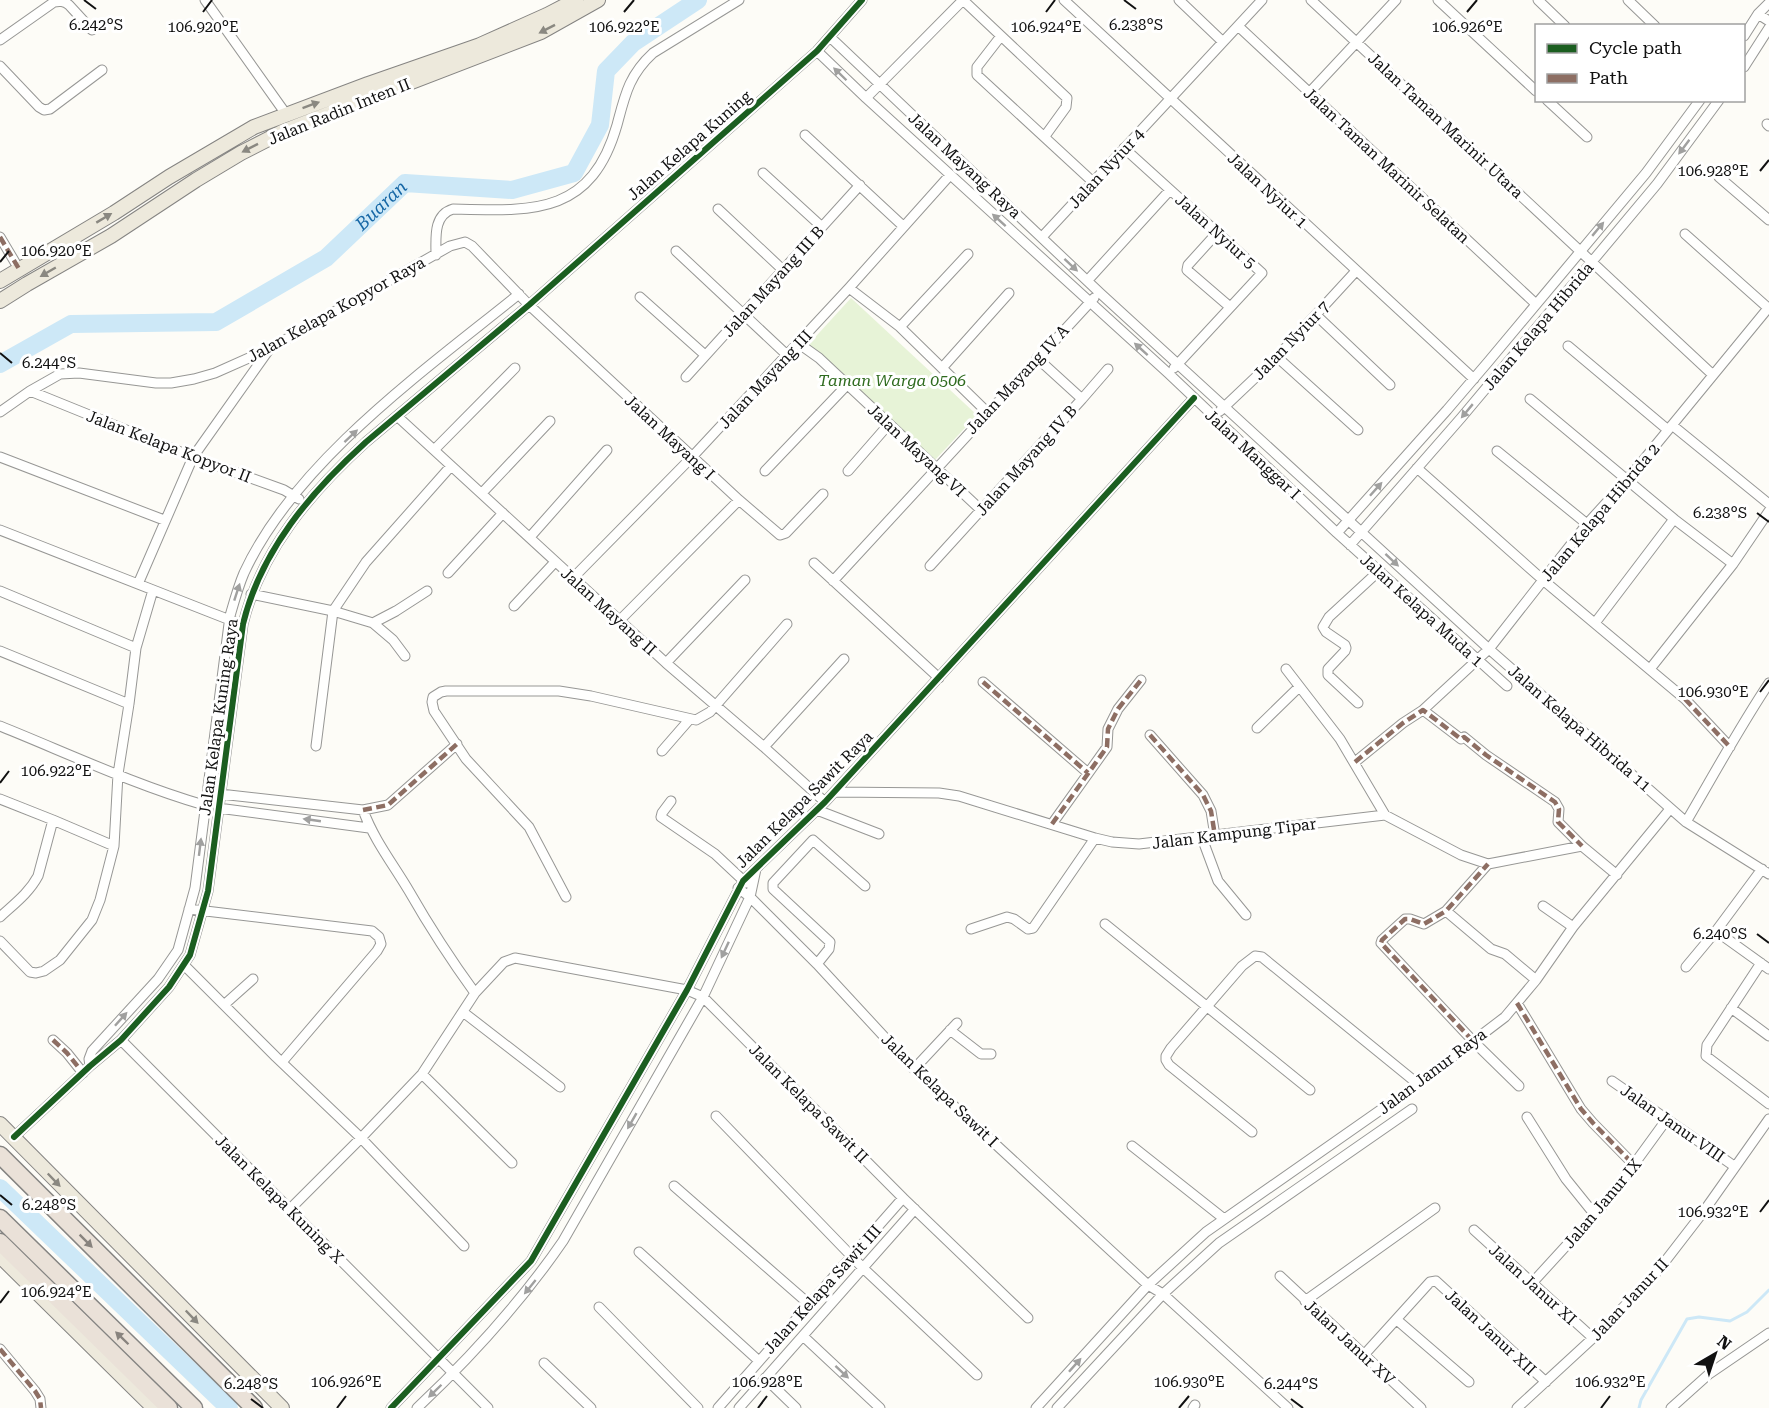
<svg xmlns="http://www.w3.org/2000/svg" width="1769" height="1408" font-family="'Roboto Serif',serif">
<rect width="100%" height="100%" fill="#fdfcf7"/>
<path fill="#e7f3d7" d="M851,298L977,415L933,462L808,345Z"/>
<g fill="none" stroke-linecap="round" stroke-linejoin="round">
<path stroke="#cde8f7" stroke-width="3" d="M1639,1408L1641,1400L1687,1319L1699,1317L1730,1321L1747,1312L1769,1290"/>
<g stroke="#cde8f7" stroke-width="18">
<path id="s1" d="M0,364L71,324L216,322L326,258L405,183L512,190L574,173L600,125L606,71L633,43L698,0"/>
<path d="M0,1188L229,1408"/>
</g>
<g stroke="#979795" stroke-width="11">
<path id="minor" d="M205,0L286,114
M963,0L1067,98L1066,107L1045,136
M1064,0L1474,379
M1179,0L1223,42
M1311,0L1713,375
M1438,0L1536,91
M1538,0L1565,26
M1628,0L1655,26
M1758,14L1769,21
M1238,26L1536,304
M1001,36L977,67V75L1093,182
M1744,36L1758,14L1769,3
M830,37L1100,293L1489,649L1686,822L1769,874
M0,40L54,2C60,1 64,1 69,5L92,30
M817,51L866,98L1168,373L1337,533L1507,686
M0,66L39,107L44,110L50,109L102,70
M1744,67L1769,28
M1309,93L1396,0
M866,98L963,0
M1547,100L1587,137
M1767,124L1769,126
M805,135L903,226
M1124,148L1262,273L1174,368
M763,173L822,227
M1719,177L1769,220
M718,209L783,270
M1217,233L1188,265L1187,270L1230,307
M1685,234L1768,308
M0,237L19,269
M1042,237L1262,0
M676,251L787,355
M436,255C436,238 433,215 453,209C532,211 591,216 617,125C625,95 629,75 653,53L739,0
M1088,280L1170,190
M849,288L900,327L987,412
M640,297L705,355
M1316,315L1390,385
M900,327L968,254
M798,343L819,358L981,510
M1568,346L1668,430
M1277,357L1358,430
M942,368L1009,293
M686,377L860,185
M30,391L193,457L284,490L299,499
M1082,399L1108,369
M1530,399L1674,519L1733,564
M1220,411L1277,357L1356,271
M0,412L30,391L60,374L79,373L156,383H171L194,379L215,373L269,349L450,246L465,242L472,246L529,305L739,500L780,535L786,533L823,494
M398,417L666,663L764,747L825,802
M1672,425L1769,504
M434,450L515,368
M1497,451L1587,524
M0,457L164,520
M1417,468L1543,580L1685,699L1730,747
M765,471L847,385
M848,471L889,424
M482,493L550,421
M0,530L235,622
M1337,533L1447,410L1488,362L1646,173L1700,100
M530,537L607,450
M1350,545L1461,418L1657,184L1719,100
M814,563L939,678
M930,566L1082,399L1037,358
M448,573L503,513
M573,578L692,457L849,288L950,175
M833,581L1094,298
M138,584L193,457L268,351
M0,591L136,648
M251,594L333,611L373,623L393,640L405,656
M514,606L555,562
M620,620L739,500
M373,623L396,611L427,591
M1595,623L1674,519
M0,651L129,704
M666,663L745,580
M1286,669L1340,739L1385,815
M1650,669L1733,564L1769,511
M983,682L1088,773
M1358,703L1328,675V669L1345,651L1346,648L1345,645L1326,632L1323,627L1329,617L1380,570
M1423,710L1461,739L1464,737L1486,755L1555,802L1559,809L1558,822L1582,846
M0,726C67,753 135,785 204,805
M1257,728L1299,687
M1150,735L1203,795L1211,811L1215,836
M316,746L333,611L366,562L451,466
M764,747L844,659
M662,751L689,720
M1355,762L1403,723L1423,710L1489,649L1587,524L1627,480L1769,307
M834,792L939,793L959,796L1095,838L1112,842L1139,844L1385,815L1461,855L1488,864L1582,846L1617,875
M220,794L363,810L388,805L457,744
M0,799L53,820L114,846
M671,801L662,813L661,817L715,854L746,883
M218,808L369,828
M363,810C374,840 393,864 409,891C429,926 451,960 475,993
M817,810L879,834
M1686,822C1713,776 1739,728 1769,683
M1052,824L1107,747L1108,729L1118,709L1141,680
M1202,838L1218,881L1246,915
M1488,864L1446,911L1424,924L1410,919H1405L1382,940L1381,943L1473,1041L1519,1086
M738,888L750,897L817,964L914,1069L1148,1285L1163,1294L1288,1408
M566,897L529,827L466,759L434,711L432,702L433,697L441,692L446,691H559L591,696L696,720L710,712L787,624
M1543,906L1573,927
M189,909L372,931L379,937L381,944L377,951L282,1062
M1446,911L1491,949L1505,954L1536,980
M0,917C14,904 29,893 38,876L53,820
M1105,924L1310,1090
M971,929L1007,917L1014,919L1028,929L1033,928L1095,838
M1716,931L1769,969
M0,941L30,972L36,973L44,971L60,960L92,920L100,900L114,846L118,774L129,704L136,648L153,590
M1761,963L1707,1045L1706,1056L1769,1104
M817,964L829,949L830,942L773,889V883L813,840L865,886
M185,966L276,1057L361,1138L464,1246
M1686,967L1716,931L1762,869
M1517,1003L1581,1109L1593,1123L1634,1165
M225,1004L253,979
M1731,1008L1769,1036
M463,1012L560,1087
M950,1030L981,1054H991
M53,1040L67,1053L83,1073
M121,1040L488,1408
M90,1066L89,1059L92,1051L158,979L178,950L195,888L230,616C234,602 238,587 244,573C295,462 425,370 519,294
M914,1069L957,1023
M422,1074L512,1163
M1612,1081L1734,1166
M716,1116L863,1268L977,1375
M1527,1117L1566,1179L1595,1215
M1252,1132L1169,1065L1166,1060V1056L1171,1048L1242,966L1255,956L1262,957L1418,1084
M14,1137L90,1066L121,1040L169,987L190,955L208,891L243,624C261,550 311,492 366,442L529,305L817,51L862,0
M1132,1146L1223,1218
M674,1186L809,1304
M290,1209L361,1138L422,1074L475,993L504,962L515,958L687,990L703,997L903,1198L1028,1318
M1474,1230L1593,1338
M639,1252L759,1361
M1280,1276L1421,1408
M1533,1282L1608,1200L1667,1119
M1305,1301L1435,1208
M599,1307L698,1408
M1397,1320L1469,1382
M803,1336L880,1408
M0,1349L35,1391L40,1399L41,1408
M1363,1356L1430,1282L1436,1281L1546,1382
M544,1363L591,1408
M765,1378L796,1408
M391,1408L531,1261L687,990L743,881L825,802L1194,398
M417,1408C471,1357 521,1302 563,1241L703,997L750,897L756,869
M718,1408L903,1198
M739,1408L915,1209
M1036,1408L1148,1285L1206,1232L1409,1090L1505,1017L1536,980L1573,927L1670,809
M1057,1408L1163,1294L1219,1243L1412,1109
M1193,1408L1195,1405
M1517,1408L1593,1338L1653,1277L1704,1211L1769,1119
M1671,1408L1709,1374L1769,1333"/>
</g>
<g stroke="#858482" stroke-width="16">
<path id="primary" d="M0,281L114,213L169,177L254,127L368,84L480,45L547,15L576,0
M0,301L27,284L111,236L196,180L241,153L284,131L541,32L598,0
M0,1124L282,1408
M0,1256L154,1408"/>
</g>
<g stroke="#858482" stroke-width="19">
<path id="motorway" d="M0,1155L254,1408
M0,1218L194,1408
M0,1242L169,1408"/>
</g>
<use href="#minor" stroke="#fffffe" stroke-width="9"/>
<use href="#primary" stroke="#ede9dc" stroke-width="14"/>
<use href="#motorway" stroke="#eae1d8" stroke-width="16"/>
<path stroke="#8d6e63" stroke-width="4.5" stroke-dasharray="9 4.5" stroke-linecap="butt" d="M0,237L19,269
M983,682L1088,773
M1685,699L1730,747
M1150,735L1203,795L1211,811L1215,836
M1355,762L1403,723L1423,710L1461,739L1464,737L1486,755L1555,802L1559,809L1558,822L1582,846
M363,810L388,805L457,744
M1052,824L1107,747L1108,729L1118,709L1141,680
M1517,1003L1581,1109L1593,1123L1634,1165
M53,1040L67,1053L83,1073
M1473,1041L1381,943L1382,940L1405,919H1410L1424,924L1446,911L1488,864
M0,1349L35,1391L40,1399L41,1408"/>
<g stroke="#fff" stroke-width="10">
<path id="cycleway" d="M14,1137L90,1066L121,1040L169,987L190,955L208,891L243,624C261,550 311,492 366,442L529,305L817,51L862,0
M391,1408L531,1261L687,990L743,881L825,802L1194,398"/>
</g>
<use href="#cycleway" stroke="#1b5e20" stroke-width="6"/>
</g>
<defs><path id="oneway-solid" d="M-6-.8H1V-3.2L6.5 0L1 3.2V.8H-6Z" transform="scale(1.5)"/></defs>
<g fill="#8a8881">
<use href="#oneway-solid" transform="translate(547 29) rotate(153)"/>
<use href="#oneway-solid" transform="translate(311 105) rotate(-20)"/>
<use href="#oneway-solid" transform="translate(250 148) rotate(153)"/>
<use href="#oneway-solid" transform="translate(104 218) rotate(-31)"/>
<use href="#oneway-solid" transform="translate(48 272) rotate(150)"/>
<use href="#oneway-solid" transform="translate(54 1180) rotate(46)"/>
<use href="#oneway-solid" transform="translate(192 1317) rotate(46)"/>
</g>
<g fill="#a0a09f">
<use href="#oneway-solid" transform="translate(840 74) rotate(-136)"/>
<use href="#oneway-solid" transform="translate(1684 147) rotate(127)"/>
<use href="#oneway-solid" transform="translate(999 220) rotate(-138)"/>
<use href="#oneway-solid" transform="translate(1598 229) rotate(-50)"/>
<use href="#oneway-solid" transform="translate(1071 265) rotate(43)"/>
<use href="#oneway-solid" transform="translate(1141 349) rotate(-138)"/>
<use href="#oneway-solid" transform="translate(1467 411) rotate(130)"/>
<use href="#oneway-solid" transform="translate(351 436) rotate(-43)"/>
<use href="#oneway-solid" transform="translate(1376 489) rotate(-48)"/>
<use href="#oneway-solid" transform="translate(1392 560) rotate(43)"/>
<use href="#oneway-solid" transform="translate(237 592) rotate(-72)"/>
<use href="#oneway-solid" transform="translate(312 820) rotate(-172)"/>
<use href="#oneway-solid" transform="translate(200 847) rotate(-83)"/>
<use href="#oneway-solid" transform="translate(725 950) rotate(115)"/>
<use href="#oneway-solid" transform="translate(121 1019) rotate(-48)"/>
<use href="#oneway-solid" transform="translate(632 1121) rotate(120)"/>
<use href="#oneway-solid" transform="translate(530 1287) rotate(129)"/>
<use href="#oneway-solid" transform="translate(1075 1365) rotate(-48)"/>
<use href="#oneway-solid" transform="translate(842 1372) rotate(43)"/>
<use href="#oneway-solid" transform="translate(435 1391) rotate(136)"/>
</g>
<g fill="#88837e">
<use href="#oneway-solid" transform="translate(86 1241) rotate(45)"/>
<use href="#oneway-solid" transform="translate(122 1338) rotate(-136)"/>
</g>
<path fill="none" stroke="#111" stroke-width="2" d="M84,0L96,9M1124,0L1136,9M203,12L212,0M624,12L634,0M1046,12L1055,0M1467,12L1477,0M1760,171L1769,160M0,262L9,251M0,353L12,363M1757,513L1769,522M1760,692L1769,680M0,783L9,771M1757,934L1769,943M0,1195L12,1205M1760,1212L1769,1200M0,1303L9,1291M251,1399L263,1408M1291,1399L1303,1408M337,1408L346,1396M758,1408L767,1396M1179,1408L1189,1396M1601,1408L1610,1396"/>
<g text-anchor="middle" stroke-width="6" stroke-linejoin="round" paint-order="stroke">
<g font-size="16" fill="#111" stroke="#fff">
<text transform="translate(339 111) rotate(-22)" y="6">Jalan Radin Inten II</text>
<text transform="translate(1446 125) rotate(43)" y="6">Jalan Taman Marinir Utara</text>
<text transform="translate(689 145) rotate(-41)" y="6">Jalan Kelapa Kuning</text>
<text transform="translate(965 165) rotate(43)" y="6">Jalan Mayang Raya</text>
<text transform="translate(1387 165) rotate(43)" y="6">Jalan Taman Marinir Selatan</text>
<text transform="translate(1106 168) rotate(-47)" y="6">Jalan Nyiur 4</text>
<text transform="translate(1268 190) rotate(43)" y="6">Jalan Nyiur 1</text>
<text transform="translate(1216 231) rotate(42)" y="6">Jalan Nyiur 5</text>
<text transform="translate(773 281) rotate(-48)" y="6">Jalan Mayang III B</text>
<text transform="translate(336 309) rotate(-29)" y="6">Jalan Kelapa Kopyor Raya</text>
<text transform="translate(1538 326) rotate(-50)" y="6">Jalan Kelapa Hibrida</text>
<text transform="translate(1291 340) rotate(-46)" y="6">Jalan Nyiur 7</text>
<text transform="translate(765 379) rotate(-47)" y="6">Jalan Mayang III</text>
<text transform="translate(1017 379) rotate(-47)" y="6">Jalan Mayang IV A</text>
<text transform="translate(670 437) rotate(43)" y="6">Jalan Mayang I</text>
<text transform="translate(169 446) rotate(21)" y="6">Jalan Kelapa Kopyor II</text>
<text transform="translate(917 450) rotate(43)" y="6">Jalan Mayang VI</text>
<text transform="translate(1253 454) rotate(43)" y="6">Jalan Manggar I</text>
<text transform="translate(1026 460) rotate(-48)" y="6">Jalan Mayang IV B</text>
<text transform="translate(1600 512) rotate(-50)" y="6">Jalan Kelapa Hibrida 2</text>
<text transform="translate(1422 610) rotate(42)" y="6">Jalan Kelapa Muda 1</text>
<text transform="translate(609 611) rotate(42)" y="6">Jalan Mayang II</text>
<text transform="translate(218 717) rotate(-82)" y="6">Jalan Kelapa Kuning Raya</text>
<text transform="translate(1580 728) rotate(41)" y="6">Jalan Kelapa Hibrida 11</text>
<text transform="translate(804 799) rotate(-45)" y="6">Jalan Kelapa Sawit Raya</text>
<text transform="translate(1234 833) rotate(-7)" y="6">Jalan Kampung Tipar</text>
<text transform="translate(1432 1071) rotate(-37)" y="6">Jalan Janur Raya</text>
<text transform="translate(940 1090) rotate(44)" y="6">Jalan Kelapa Sawit I</text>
<text transform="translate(809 1103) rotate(45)" y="6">Jalan Kelapa Sawit II</text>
<text transform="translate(1673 1123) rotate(35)" y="6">Jalan Janur VIII</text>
<text transform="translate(280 1199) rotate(45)" y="6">Jalan Kelapa Kuning X</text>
<text transform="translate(1602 1203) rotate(-50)" y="6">Jalan Janur IX</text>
<text transform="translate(1533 1284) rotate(42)" y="6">Jalan Janur XI</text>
<text transform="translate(822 1289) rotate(-48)" y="6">Jalan Kelapa Sawit III</text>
<text transform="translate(1629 1299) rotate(-47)" y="6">Jalan Janur II</text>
<text transform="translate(1491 1332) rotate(43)" y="6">Jalan Janur XII</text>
<text transform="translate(1350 1342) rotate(43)" y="6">Jalan Janur XV</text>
</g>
<g font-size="16" font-style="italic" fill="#2f6b1f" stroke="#fff">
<text x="892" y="386">Taman Warga 0506</text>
</g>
<g font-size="18" font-style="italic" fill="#1768a6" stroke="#fff">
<text dy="6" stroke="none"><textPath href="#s1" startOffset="430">Buaran</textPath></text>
</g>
</g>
<g font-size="15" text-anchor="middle" fill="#111" stroke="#fff" stroke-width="6" stroke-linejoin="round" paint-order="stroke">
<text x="96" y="30">6.242°S</text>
<text x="1136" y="30">6.238°S</text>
<text x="203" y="32">106.920°E</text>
<text x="624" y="32">106.922°E</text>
<text x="1046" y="32">106.924°E</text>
<text x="1467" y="32">106.926°E</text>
<text x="1713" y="176">106.928°E</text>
<text x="56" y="256">106.920°E</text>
<text x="49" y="368">6.244°S</text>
<text x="1720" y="518">6.238°S</text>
<text x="1713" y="697">106.930°E</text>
<text x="56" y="776">106.922°E</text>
<text x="1720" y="939">6.240°S</text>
<text x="49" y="1210">6.248°S</text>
<text x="1713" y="1217">106.932°E</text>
<text x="56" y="1297">106.924°E</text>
<text x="346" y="1387">106.926°E</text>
<text x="767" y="1387">106.928°E</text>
<text x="1189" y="1387">106.930°E</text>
<text x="1610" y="1387">106.932°E</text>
<text x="251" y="1389">6.248°S</text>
<text x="1291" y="1389">6.244°S</text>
</g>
<rect x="1535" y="24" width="210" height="78" fill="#ffffff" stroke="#a0a0a0" stroke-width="1.5"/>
<rect x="1547" y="44" width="30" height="9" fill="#1b5e20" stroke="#a0a0a0" stroke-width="1.5"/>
<text x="1589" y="54" font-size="18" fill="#111111">Cycle path</text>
<rect x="1547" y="74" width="30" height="9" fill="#8d6e63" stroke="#a0a0a0" stroke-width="1.5"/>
<text x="1589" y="84" font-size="18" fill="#111111">Path</text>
<g transform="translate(1715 1354) rotate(39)" stroke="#ffffff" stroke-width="4.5" paint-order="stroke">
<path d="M0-4.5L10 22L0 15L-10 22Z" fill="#111111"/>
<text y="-9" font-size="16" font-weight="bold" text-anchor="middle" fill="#111111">N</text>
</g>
</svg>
